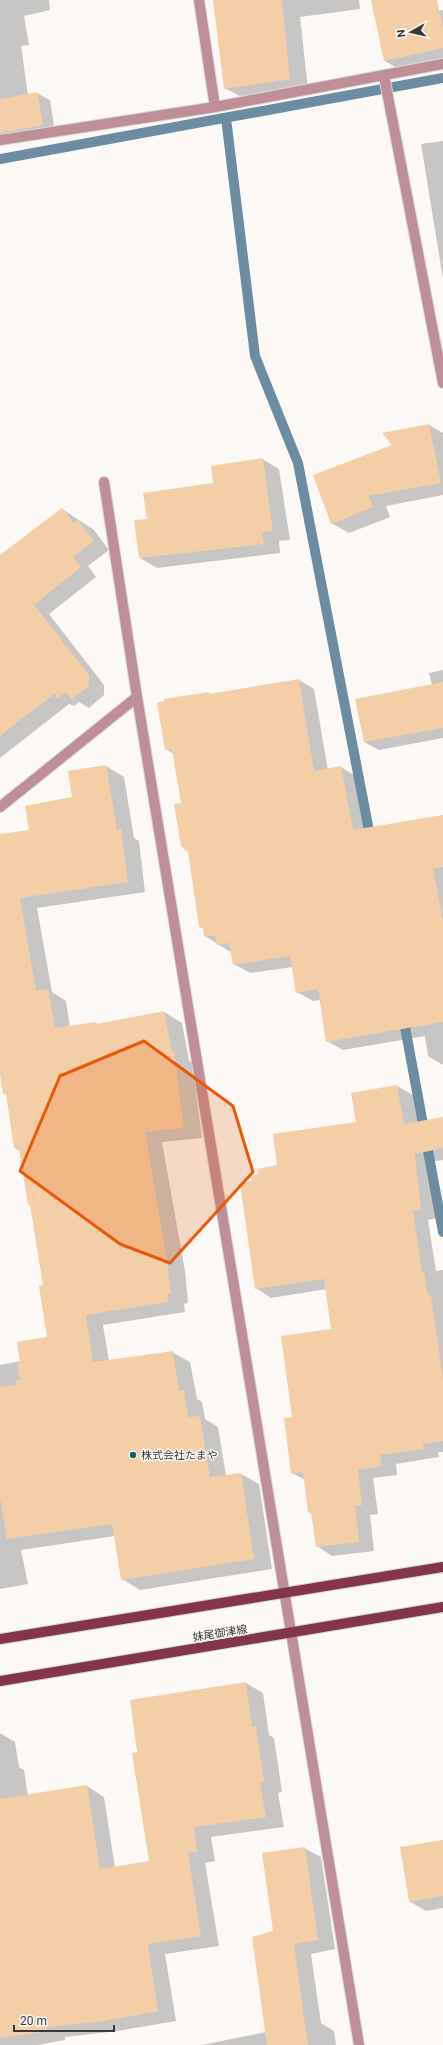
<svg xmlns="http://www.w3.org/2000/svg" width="443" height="2045" font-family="Roboto,'Noto Sans JP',sans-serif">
<rect width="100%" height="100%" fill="#fbf8f5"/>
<path fill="#0003" d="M0,0H49L50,10L24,16L29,45L21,46L28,95L37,93L50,100L55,132L0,143Z
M214,0H359L360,9L300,17L308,89L243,98L225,88Z
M443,10V60L400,70L385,61L377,25Z
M443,141V279L421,144Z
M429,425L443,433V495L386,506L390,517L349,533L331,523L393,446L383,433Z
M262,459L279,469L290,540L279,541L280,553L157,568L140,558L214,483Z
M62,509L94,530L109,550L88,566L96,577L49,614L104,685V695L89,708L79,702L74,706L69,704L0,758V558Z
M443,670V738L379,750L364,742L432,685L429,673Z
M299,680L314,689L328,770L341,767L357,777L367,829L443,816V1065L428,1056L425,1036L343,1050L327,1041L320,1000L313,1001L297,992L293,967L250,973L234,964L232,953L205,936L204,929L200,927L189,853L182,846V804L174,754L166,749L209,693L212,695Z
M106,766L124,777L134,838L139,841L145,892L37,908L52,992L66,1001L70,1027L96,1023L99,1025L164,1012L182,1023L189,1061L192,1062L202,1138L162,1142L185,1271L188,1303L184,1304L185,1312L103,1325L109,1361L172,1352L190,1362L197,1399L202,1402L205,1419L218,1427L226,1476L241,1474L259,1484L272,1569L140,1590L122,1579L115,1536L21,1550L28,1584L0,1589V1365L21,1361L48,1338L44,1286L32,1206L20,1151L15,1148L7,1095L4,1093L0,1068V844L30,831L73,797Z
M397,1086L413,1095L418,1123L443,1118V1160L431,1162L437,1218L428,1220L436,1271L443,1270V1452H438L439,1457L396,1464L397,1475L373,1478L378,1514L370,1515L374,1551L332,1556L317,1546L312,1514L309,1512L305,1480L292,1473L294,1418L332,1330L327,1289L271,1298L256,1288L253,1182L278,1166L358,1123Z
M246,1683L263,1693L269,1735L274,1738L282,1792L278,1793L284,1827L211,1837L215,1861L205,1863L219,1946L165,1954L176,2021L117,2031L65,2037V2040L37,2045H0V1733L15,1742L19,1767L24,1770L28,1796L87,1786L104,1797L115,1868L150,1862L138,1753Z
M443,1841V1908L426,1911L409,1901Z
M304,1848L321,1857L335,1949L311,1954L321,2023L334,2031L336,2045H202L266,2032L275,1932Z"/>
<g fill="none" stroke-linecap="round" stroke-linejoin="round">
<path stroke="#6c8ca2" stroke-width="10" d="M226,118L255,356L298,463L371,841
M0,159L443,78
M403,1016L443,1232"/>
</g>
<path fill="#f3cea6" d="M213,0H282L290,79L224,89Z
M371,0H437L443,27V48L384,61Z
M37,92L43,125L0,133V99Z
M429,424L441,483L369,496L373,507L331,524L313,475L392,445L382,433Z
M263,458L273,531L262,532L264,544L139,558L134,520L147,519L143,493L213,483L211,466Z
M62,508L74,523L78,520L94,541L73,557L81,567L34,605L89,675V686L72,699L66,692L58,698L54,694L0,736V555Z
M299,679L314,771L341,766L353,830L443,815V867L433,868L443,921V1022L326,1042L318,989L296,993L290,956L233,965L229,943L217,945L215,936H204L203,927H199L188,851H185L184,846H181L174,804L181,803L172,749L165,750L157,703L164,701V699L209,692V694Z
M443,682V728L364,742L355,699Z
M106,765L117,830L121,829L128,882L20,898L36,991L48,989L55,1028L96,1022L97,1024L164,1011L172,1051H174L184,1128L145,1132L167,1260L171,1293L167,1294L168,1302L86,1315L93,1362L173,1351L179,1391L184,1390L188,1417L200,1416L210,1477L241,1473L254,1559L121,1580L112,1524L7,1539L0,1497V1387L16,1385L15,1380H20L17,1364L20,1363L17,1342L47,1337L39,1286L43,1285L30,1205H28L19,1148H14L6,1094H3L0,1075V834L29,830L25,806L72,797L68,771Z
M397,1085L404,1124L443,1117V1148L415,1154L421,1210L413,1211L422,1272H424L428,1295H431L443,1379V1441L423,1444L424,1449L380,1455L382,1466L358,1470L362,1505L355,1506L359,1542L316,1547L311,1512H308L303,1472L291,1474L284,1418L292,1417L281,1336L331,1329L324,1279L255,1289L240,1183L252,1181L251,1176L258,1174L257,1169L277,1165L273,1134L356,1122L351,1093Z
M246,1682L252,1727L256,1726L264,1782L260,1783L266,1817L194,1827L197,1852L188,1853L201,1936L148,1944L158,2011L99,2022L47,2027L48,2031L0,2038V1799L87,1785L100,1869L149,1861L132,1753L137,1752L130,1700Z
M443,1840V1896L409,1902L400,1847Z
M305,1847L318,1940L294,1944L308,2045H267L252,1937L273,1931L262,1853Z"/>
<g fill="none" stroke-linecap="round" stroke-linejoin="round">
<g stroke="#d8d6d3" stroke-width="12">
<path id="minor" d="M199,0L215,107
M384,76L443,383
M0,140L215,107L443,64
M104,482L137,697L359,2045
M0,807L137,697"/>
</g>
<g stroke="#d8d6d3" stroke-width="12">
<path id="major" d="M0,1639L443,1567
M0,1681L443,1607"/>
</g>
<use href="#minor" stroke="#be8f97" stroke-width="10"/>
<use href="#major" stroke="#843649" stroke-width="10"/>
</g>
<path fill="#e8590c" fill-opacity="0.2" stroke="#e8590c" stroke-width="3" stroke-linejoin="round" d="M144,1041L233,1106L253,1172L170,1263L120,1244L20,1171L60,1076Z"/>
<circle fill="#14616c" stroke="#fbf8f5" stroke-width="1.5" cx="133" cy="1455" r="4"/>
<g text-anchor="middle" stroke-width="3" stroke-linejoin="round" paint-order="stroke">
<g font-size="11" fill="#3a3938" stroke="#fbf8f5" text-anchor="start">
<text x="141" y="1459">株式会社たまや</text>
</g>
<g font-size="11" fill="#3a3938" stroke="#fbf8f5">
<text transform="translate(220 1633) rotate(-9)" y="4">妹尾御津線</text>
</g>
</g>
<g transform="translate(411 32) rotate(262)" stroke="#fbf8f5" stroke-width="3" paint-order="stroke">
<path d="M0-3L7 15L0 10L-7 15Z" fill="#3a3938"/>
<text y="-6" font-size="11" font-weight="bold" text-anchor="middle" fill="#3a3938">N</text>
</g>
<path d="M14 2025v6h100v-6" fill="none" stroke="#3a3938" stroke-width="2"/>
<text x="20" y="2025" font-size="12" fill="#3a3938" stroke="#fbf8f5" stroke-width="3" paint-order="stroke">20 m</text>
</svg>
